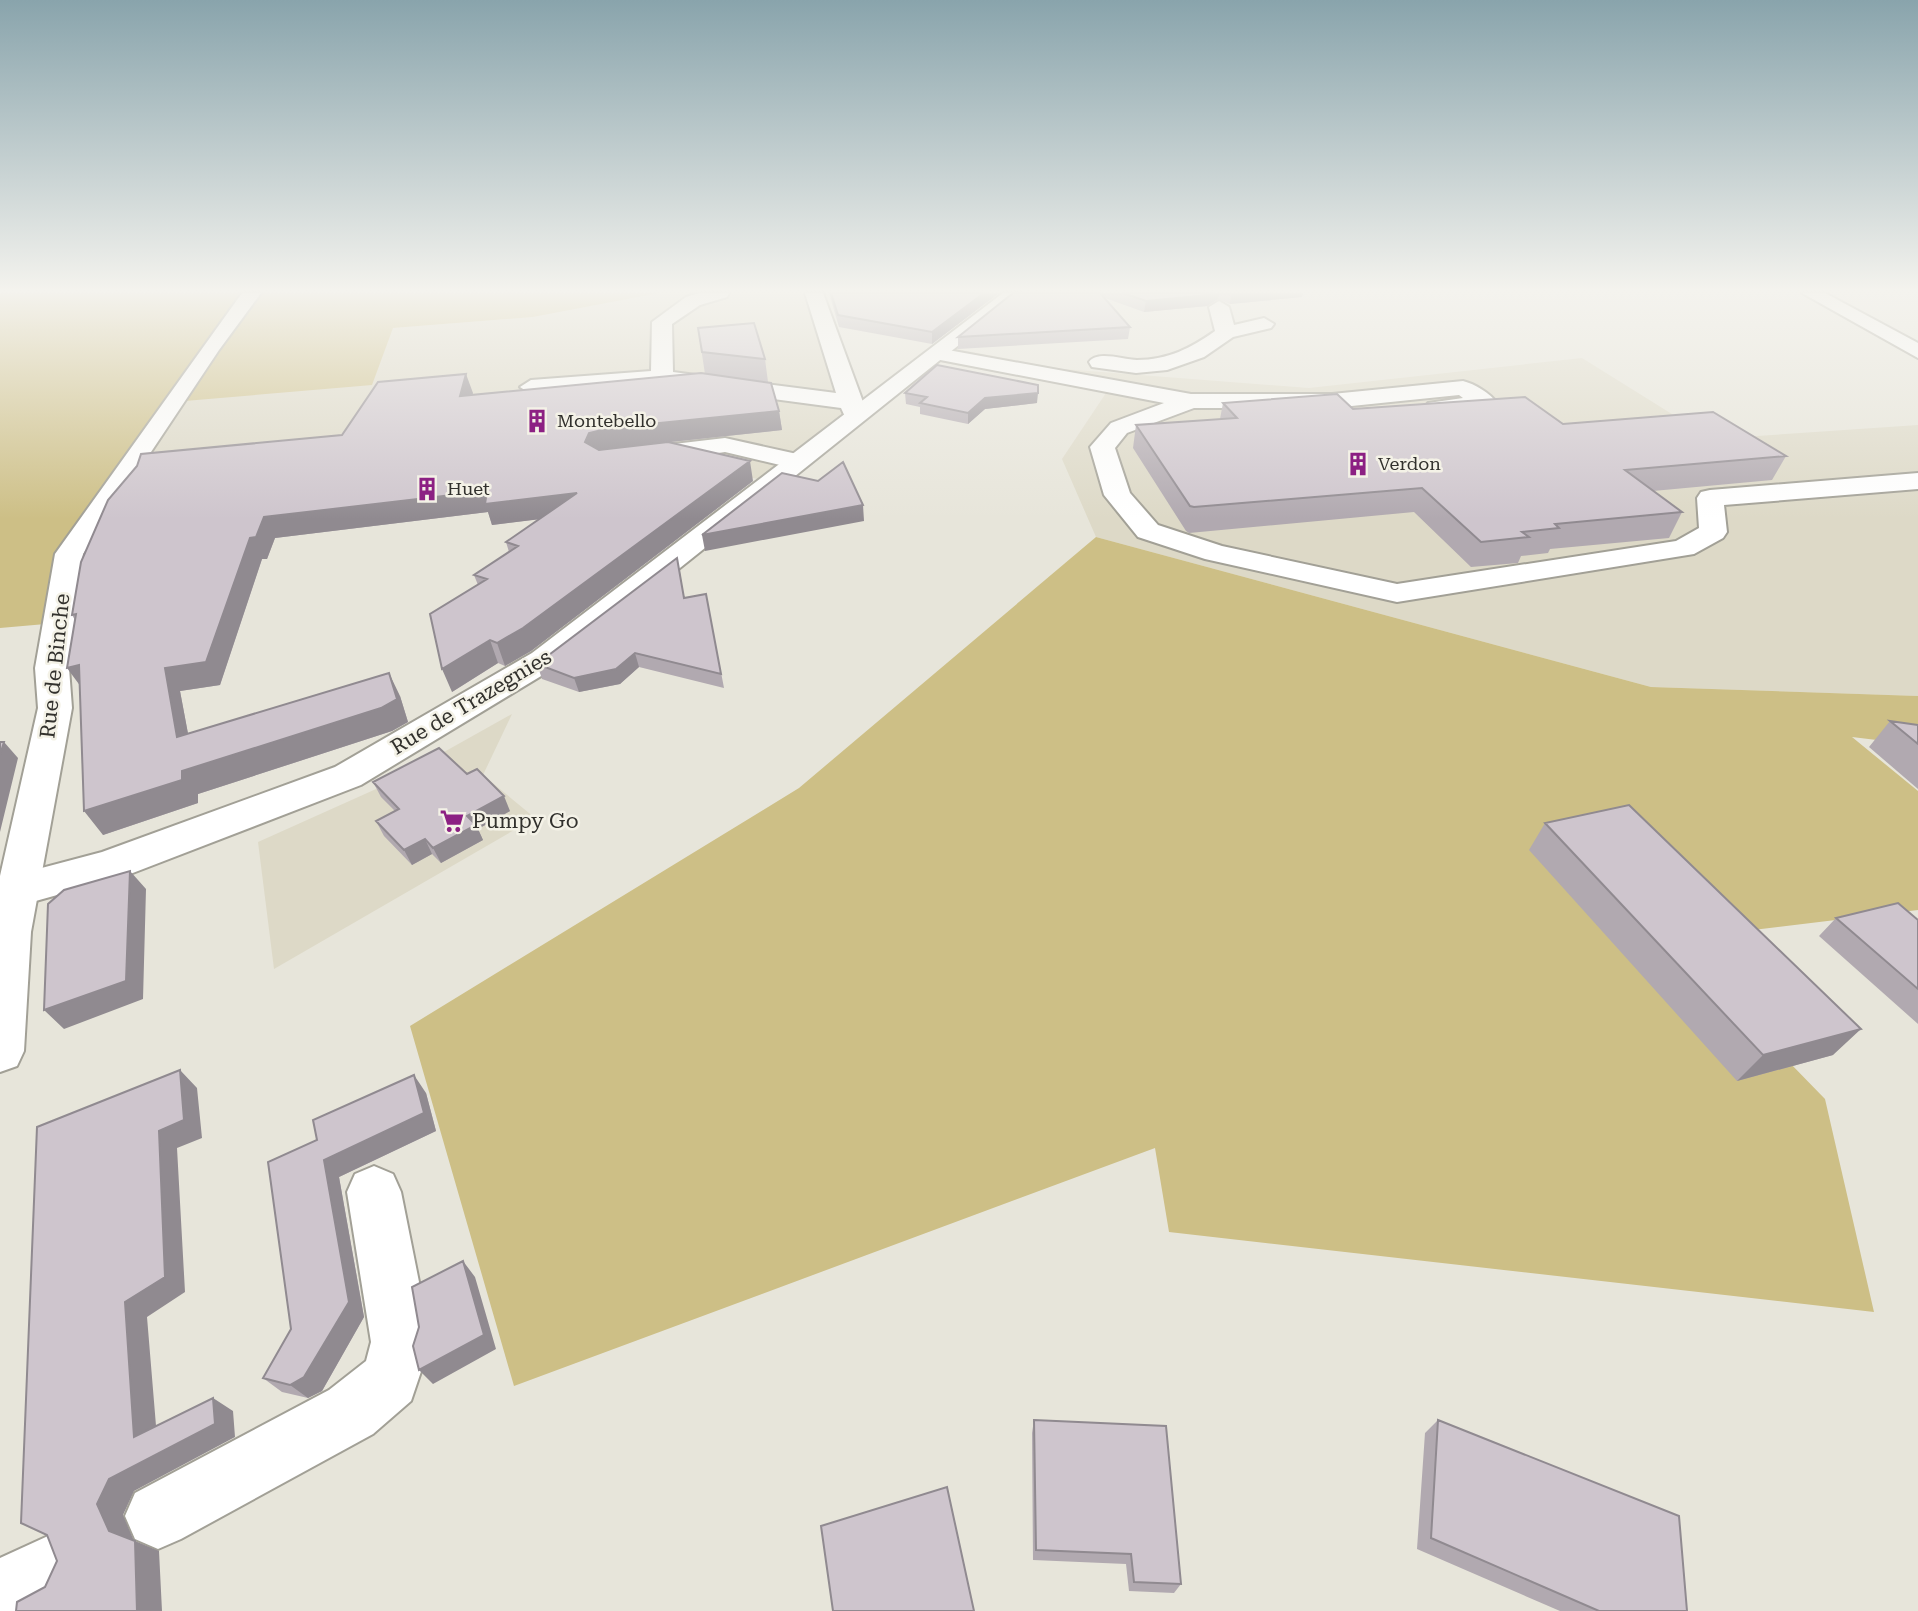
<svg xmlns="http://www.w3.org/2000/svg" width="1918" height="1611" font-family="'Roboto Serif',serif">
<rect width="100%" height="100%" fill="#e7e5da"/>
<path fill="#ddd9c7" d="M659,293H824L865,409L771,482L673,460L249,534L69,554L173,402L393,328L533,317Z
M946,347L1063,369L1309,388L1582,358L1712,439L1918,425V696L1651,687L1096,537L1062,459L1106,393L929,360Z
M512,714L483,775L535,818L274,969L258,842L385,785Z"/>
<path fill="#cdbf86" d="M0,293H659L533,317L393,328L372,385L173,402L69,554L57,623L0,628Z
M1096,537L1651,687L1918,696V745L1852,737L1918,791V910L1670,940L1825,1099L1874,1312L1169,1232L1155,1148L514,1386L410,1026L799,788Z"/>
<g fill="none" stroke-linecap="round" stroke-linejoin="round">
<g stroke="#a2a096" stroke-width="4">
<path id="minor" d="M242,293H261L219,350L83,554L69,668L72,708L31,932L24,1051L17,1066L0,1072V876L38,708L35,668L55,554Z
M699,293H729L727,297L700,305L672,324L673,372L836,393L805,293H823L863,402L867,416L863,421H847L841,408L662,384L531,394L520,387L531,380L651,371L652,322L686,297Z
M1802,293H1825L1918,343V358Z
M1219,301L1229,307L1234,325L1264,318L1274,324L1271,328L1233,337L1204,357L1167,370L1136,373L1092,367L1089,362C1098,350 1124,360 1137,360C1168,360 1191,348 1215,331L1209,307Z
M937,348L1191,394H1332L1463,381C1475,384 1490,393 1497,403L1493,408L1436,415L1428,413L1424,408L1428,403L1463,398L1459,395L1332,408H1194L1127,433L1115,448L1130,493L1158,525L1222,546L1397,584L1676,541L1699,528L1697,498L1701,492L1710,490L1918,473V489L1724,505L1727,532L1723,538L1694,554L1397,602L1205,559L1138,537L1104,495L1090,447L1111,423L1164,403L930,358L926,354Z
M725,438L806,456L810,461L806,466L797,469L725,452L648,463L639,460L635,455L639,450L648,447Z
M374,1166L393,1174L401,1192L431,1342L411,1401L373,1434L181,1539L158,1549L135,1539L125,1516L135,1493L329,1390L366,1361L371,1342L347,1192L355,1174Z
M48,1536L72,1546L82,1570L72,1594L39,1611H0V1558Z"/>
</g>
<g stroke="#a2a096" stroke-width="4">
<path id="major" d="M1003,293H1024L556,667L361,785L125,876L0,911V879L102,852L335,767L532,653Z"/>
</g>
<use href="#minor" fill="#fff" fill-rule="evenodd"/>
<use href="#major" fill="#fff" fill-rule="evenodd"/>
</g>
<path fill="#b1a9b0" d="M829,293H999L932,344L839,327Z
M1013,293H1303L1302,297L1230,304L1218,299L1207,306L1144,312L1105,298L1130,327L1128,339L958,349V337Z
M698,328L765,359L768,382L705,374Z
M473,393L472,394L779,411L782,430L670,442L753,481L531,651L505,666L498,663L452,692L478,585L474,575L509,552L506,542L539,519L492,525L488,512L275,538L267,559H262L220,685L180,691L188,734L400,696L408,722L392,731L198,794V803L103,835L75,620L72,615L342,435Z
M905,393L1037,403L985,409L968,424L920,414V407L906,404Z
M1223,403L1353,409L1563,424L1786,456L1772,480L1653,491L1682,512L1669,538L1550,549L1548,553L1521,556L1518,563L1471,567L1414,512L1189,533L1186,531L1133,448L1136,425L1220,419Z
M680,572L684,598L706,594L724,688L639,667L620,684L579,692L542,679L537,664Z
M1890,721L1918,725V789L1869,747Z
M373,782L510,811L478,829L483,840L441,863L432,854L412,865L384,836L376,821L395,811L381,797Z
M1545,823L1833,1055L1737,1081L1529,850Z
M1836,918L1918,920V1024L1819,936Z
M426,1093L436,1131L339,1177L364,1317L322,1391L308,1398L282,1392L263,1378L291,1329L268,1162Z
M1034,1420L1181,1584L1174,1593L1129,1591L1126,1564L1033,1560L1032,1433Z
M1438,1420L1687,1611H1560L1417,1549L1425,1433Z"/>
<path fill="#908a90" d="M984,293H999L932,344V332Z
M1211,293H1219L1218,299L1207,306L1144,312L1146,301Z
M1231,293H1303L1302,297L1230,304Z
M466,374L473,393L466,415L460,396Z
M1038,393L1037,403L985,409L968,424V413L985,398Z
M779,411L782,430L614,448L594,453L585,442L589,433L610,428Z
M750,461L753,481L531,651L505,666L497,643Z
M487,491L577,493L583,514L492,525L488,512L275,538L267,559H262L220,685L180,691L193,760L177,737L165,668L264,517Z
M863,505L864,521L705,551L702,535Z
M490,640L498,663L452,692L442,669Z
M635,653L639,667L620,684L579,692L574,678Z
M79,665L84,691L67,668Z
M389,673L400,696L408,722L392,731L198,794V803L103,835L84,811L182,771Z
M4,742L18,758L0,832V755Z
M504,796L510,811L478,829L483,840L441,863L433,848L467,816Z
M425,839L432,854L412,865L404,850Z
M130,871L146,889L143,999L64,1029L44,1010Z
M1861,1029L1833,1055L1737,1081L1763,1055Z
M180,1070L197,1088L202,1138L177,1148L185,1292L147,1317L158,1450L134,1437L125,1302L159,1131Z
M414,1075L426,1093L436,1131L339,1177L364,1317L322,1391L308,1398L290,1385L324,1160Z
M463,1261L475,1277L496,1349L433,1384L419,1370Z
M213,1398L233,1411L235,1437L134,1491L123,1515L134,1541L109,1531L97,1504L109,1479Z
M135,1541L159,1551L162,1611H137Z"/>
<path fill="#cec5cd" stroke="#908a90" stroke-width="2" d="M831,293H984L932,332L838,315Z
M1013,293H1100L1130,327L958,337Z
M1123,293H1211L1208,295L1146,301Z
M754,323L765,359L702,352L698,328Z
M937,365L1038,385V393L985,398L968,413L920,403L927,397L905,393Z
M701,373L771,383L779,411L610,428L589,433L585,442L599,450L668,442L750,461L523,628L497,643L490,640L442,669L430,614L487,579L474,575L518,546L506,542L577,493L485,504L487,491L264,517L256,537L250,538L206,662L165,668L177,737L389,673L397,699L381,708L182,771V780L84,811L79,665L67,668L76,614L72,615L81,562L108,500L137,466L141,454L342,435L378,382L466,374L460,396Z
M1337,394L1353,409L1525,397L1563,424L1713,412L1786,456L1625,470L1682,512L1555,524L1559,528L1522,532L1529,537L1481,542L1422,488L1194,507L1190,506L1136,425L1237,418L1223,403Z
M843,462L863,505L702,535L782,473L818,481Z
M677,558L684,598L706,594L721,674L635,653L616,669L574,678L537,664Z
M1890,721L1918,725V744Z
M0,742H4L0,755Z
M439,748L467,774L477,769L504,796L467,816L476,825L433,848L425,839L404,850L376,821L399,809L373,782Z
M1629,805L1861,1029L1763,1055L1545,823Z
M130,871L126,981L44,1010L48,904L64,890Z
M1898,903L1918,920V989L1836,918Z
M180,1070L184,1120L159,1131L165,1277L125,1302L134,1437L213,1398L215,1424L109,1479L97,1504L109,1531L135,1541L137,1611H16L17,1602L45,1587L57,1561L47,1535L21,1523L37,1127Z
M414,1075L424,1113L324,1160L349,1302L304,1377L290,1385L263,1378L291,1329L268,1162L317,1140L313,1120Z
M463,1261L484,1335L419,1370L413,1346L419,1327L412,1287Z
M1034,1420L1166,1426L1181,1584L1134,1582L1131,1554L1036,1550Z
M1438,1420L1679,1516L1687,1611H1599L1431,1538Z
M947,1487L974,1611H833L821,1526Z"/>
<linearGradient id="sky" x2="0" y2="1"><stop stop-color="#89a4ac"/><stop offset="0.56" stop-color="#f4f3ee"/><stop offset="1" stop-color="#f4f3ee" stop-opacity="0"/></linearGradient>
<rect width="1918" height="519" fill="url(#sky)"/>
<defs>
<g id="building-bare" transform="scale(1.89)"><path d="M-4-6H4V6H1V3H-1V6H-4ZM-2.5-4.3h1.7v1.8h-1.7ZM.8-4.3h1.7v1.8H.8ZM-2.5-1h1.7V.8h-1.7ZM.8-1h1.7V.8H.8Z" fill="#8c2083" stroke="#f4f2e7" stroke-width="2.5" paint-order="stroke"/></g>
<g id="supermarket-bare" transform="scale(1.89)"><path d="M-6-5.5h2.5l.6 2H6L4.5 2H-2.5L-4.4-4H-6ZM-1.5 3.2a1.3 1.3 0 1 0 .1 0ZM3 3.2a1.3 1.3 0 1 0 .1 0Z" fill="#8c2083" stroke="#f4f2e7" stroke-width="2.5" paint-order="stroke"/></g>
</defs>
<g fill-rule="evenodd">
<use href="#building-bare" x="537" y="421"/>
<use href="#building-bare" x="1358" y="464"/>
<use href="#building-bare" x="427" y="489"/>
<use href="#supermarket-bare" x="452" y="821"/>
</g>
<g text-anchor="middle" stroke-width="5" stroke-linejoin="round" paint-order="stroke">
<g font-size="18" fill="#32312d" stroke="#f4f2e7" text-anchor="start">
<text x="557" y="427">Montebello</text>
<text x="1378" y="470">Verdon</text>
<text x="447" y="495">Huet</text>
</g>
<g font-size="21" fill="#32312d" stroke="#f4f2e7">
<text transform="translate(55 666) rotate(-84)" y="7">Rue de Binche</text>
<text transform="translate(471 702) rotate(-31)" y="7">Rue de Trazegnies</text>
</g>
<g font-size="21" fill="#32312d" stroke="#f4f2e7" text-anchor="start">
<text x="472" y="828">Pumpy Go</text>
</g>
</g>
</svg>
